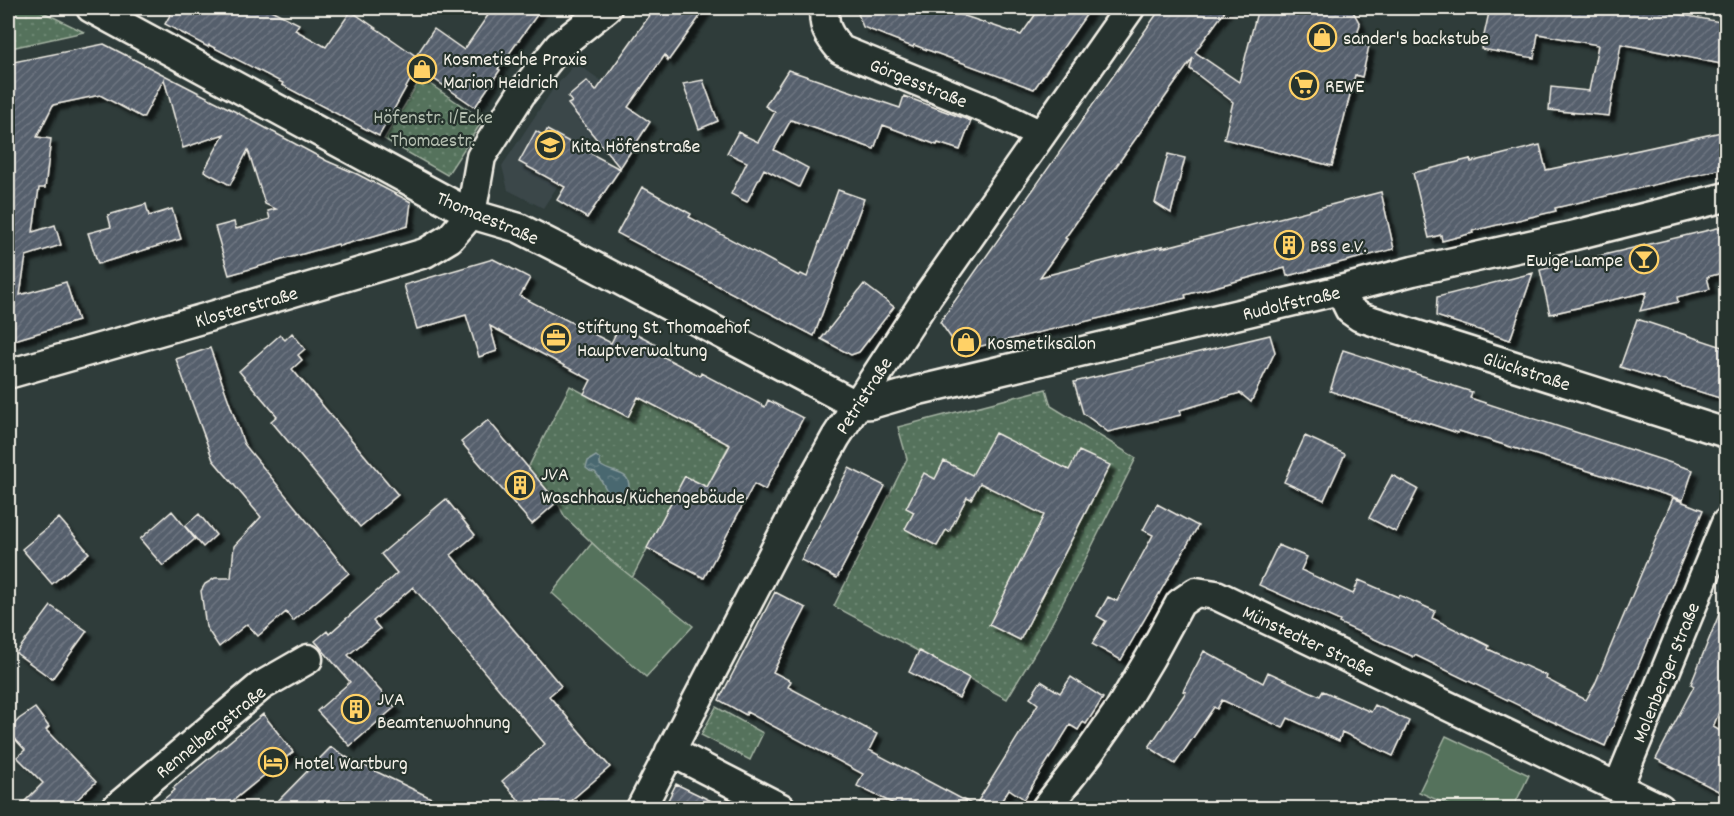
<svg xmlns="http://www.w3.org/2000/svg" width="1734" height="816" font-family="Dekko,sans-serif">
<defs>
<pattern id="park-dots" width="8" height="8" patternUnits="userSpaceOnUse" patternTransform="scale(1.5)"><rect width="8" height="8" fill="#54725b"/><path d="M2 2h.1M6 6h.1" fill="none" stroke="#6d8773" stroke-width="1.8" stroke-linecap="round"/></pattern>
<pattern id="water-ripples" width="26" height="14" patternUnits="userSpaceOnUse" patternTransform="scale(1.5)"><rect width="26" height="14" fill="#49686f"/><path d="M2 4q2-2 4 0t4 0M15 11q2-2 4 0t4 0" fill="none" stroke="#647e84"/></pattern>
<pattern id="building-hatch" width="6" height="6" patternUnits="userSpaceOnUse" patternTransform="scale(1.5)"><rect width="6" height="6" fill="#555e6c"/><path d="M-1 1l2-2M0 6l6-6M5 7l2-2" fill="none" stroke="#6e7681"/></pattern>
<filter id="shadow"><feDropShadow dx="5.5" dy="5.5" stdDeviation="1.5" flood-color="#0009"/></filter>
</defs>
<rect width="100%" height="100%" fill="#2f3c3a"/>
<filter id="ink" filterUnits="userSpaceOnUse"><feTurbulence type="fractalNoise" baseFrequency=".0167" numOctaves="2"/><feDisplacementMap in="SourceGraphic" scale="12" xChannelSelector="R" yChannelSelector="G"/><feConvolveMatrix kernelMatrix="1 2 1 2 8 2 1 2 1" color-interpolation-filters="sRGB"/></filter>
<g filter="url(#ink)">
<path fill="#3a4649" d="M576,63L619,93L543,208L508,190L502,166L553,89Z"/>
<path fill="url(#park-dots)" stroke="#a4b2a2" stroke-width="1.5" d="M19,8H35L84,32L11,48L13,11Z
M421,78L483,120L447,175L384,139Z
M649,377L740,424L707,487L685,476L632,578L608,558L565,517L557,502L528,468L570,386L628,417Z
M1046,389L1051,406L1136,458L1076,578L1045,636L1007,699L834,606L907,459L898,427Z
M716,707L763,733L750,760L701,735Z"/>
<path fill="#54725b" stroke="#a4b2a2" stroke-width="1.5" d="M592,543L608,558L693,626L646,677L552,593Z
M1446,736L1529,775L1513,808H1455L1419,792Z"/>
<path fill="url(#water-ripples)" stroke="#8d9f9f" stroke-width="1.5" d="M596,456L600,459V465C614,476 634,469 628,494L620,499H613C605,491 603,480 595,472L590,471L586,468L588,461Z"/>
<path fill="url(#building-hatch)" stroke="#f4f1e8" stroke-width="1.5" filter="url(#shadow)" d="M174,8H267L299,24L295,30L326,47L351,11L416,56L434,29L464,50L493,8H542L498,69L500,70L475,107L428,75L424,80L414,73L379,136L282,85L283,83L209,45L208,47L165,24Z
M655,8H706L668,61L665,55L628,107L650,122L620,168L568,104L572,102L568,97L587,81L596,91Z
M856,8H941L1021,35L1040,8H1091L1034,89L914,45L913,47L899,42V41L863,27Z
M1161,8H1227L1195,52L1239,82L1258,8H1351L1360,24L1355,42L1369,46L1362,77L1355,75L1332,166L1224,139L1233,102L1190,69L1193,58L1065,238L1067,239L1040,277L1163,246L1162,248L1381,192L1394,249L1287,276L1285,268L1185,295L1186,298L960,351L940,322Z
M1490,8H1646L1726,23V65L1621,44L1609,116L1549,110L1551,87L1589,91L1598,45L1538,34L1534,58L1481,49Z
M104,44L236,112L327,161L357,174L411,202L408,226L339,246L338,244L229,275L215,227L234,222L236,229L270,219L268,211L276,209L265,204L248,150L230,185L204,171L224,134L183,148L164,79L143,118L100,95L53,105L37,137L51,139L45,188H39L33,232L55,225L61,245L26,256L20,295L66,282L78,321L8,342V63Z
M788,70L900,108L904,96L971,121L960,150L938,143L937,145L883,125L874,149L791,120L774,150L808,168L799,187L764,169L747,202L731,194L747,162L727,153L738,132L758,142L775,112L765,106Z
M703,80L718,121L699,129L683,84Z
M547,130L620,169L587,218L557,200L565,187L519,162L536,131L544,136Z
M1726,131V168L1555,208L1556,211L1472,231L1473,233L1442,241L1441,235L1429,238L1413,173L1470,159L1471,162L1540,145L1546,170Z
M1168,154L1185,158L1171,213L1155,203Z
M642,187L691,214L689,217L799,276L801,274L807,277L838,190L864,199L814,336L617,233Z
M146,204L149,216L172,209L181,239L98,264L88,233L111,227L108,215Z
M1726,226V272L1707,277L1710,289L1677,297L1678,302L1640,311L1647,292L1550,314L1540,270Z
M493,259L530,278L520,296L611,343L620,325L658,345L654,352L700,376L701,373L765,407L768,400L803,418L765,490L754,484L704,578L647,548L685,476L707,487L730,445L638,397L628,417L584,394L591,380L490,326L497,351L479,357L466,315L417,329L404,285Z
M1533,273L1510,340L1436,316L1437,297Z
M864,284L894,307L859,352L851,355L821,339Z
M1637,319L1726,348V400L1620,367Z
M292,333L305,349L298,355L302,360L292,369L398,495L360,527L271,421L277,416L239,371L280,335L285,340Z
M1270,335L1275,352L1251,402L1240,393L1180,410L1181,415L1108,432L1083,413L1074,382Z
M210,348L244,444L349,573L293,621L286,612L258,636L247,624L219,647L206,627L201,591L205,584L215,578H231L234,546L261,517L213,460L176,359Z
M1343,350L1472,392L1470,398L1693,470L1683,500L1459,431L1458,433L1330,391Z
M488,420L557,502L532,524L461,442Z
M995,433L1069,470L1079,451L1110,465L1020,640L989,625L1044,515L980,483L971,499L967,497L949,532L946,530L937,546L905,529L914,512L906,508L924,473L935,479L944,461L972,475Z
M1305,436L1345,454L1324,500L1284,482Z
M849,468L885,486L837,578L801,560Z
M1392,475L1418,489L1396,532L1369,518Z
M1673,498L1703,510L1605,746L1549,720L1415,655L1414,657L1339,623L1340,621L1259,585L1278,545L1307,557L1301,570L1353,594L1359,580L1398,597L1399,595L1435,611L1432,618L1489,646L1488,649L1547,676L1546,679L1586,700L1595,684Z
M446,499L475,535L451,555L561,686L549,696L610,767L562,808H526L502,781L545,744L413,587L373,621L380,629L348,655L395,707L350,746L317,711L350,682L315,641L327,631L329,634L397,573L381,554Z
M1157,504L1198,526L1121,660L1092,644L1106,621L1097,616L1108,597L1117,601L1153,535L1143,530Z
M172,511L195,539L163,566L140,539Z
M199,514L216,535L203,547L185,526Z
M59,518L89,553L52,584L22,549Z
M775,592L806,608L773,672L791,681L788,687L877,734L869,750L975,806L1038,704L1030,698L1041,681L1060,693L1071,677L1103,698L1086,724L1083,722L1078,730L1070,725L1024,799L1009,789L997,808H902L857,786L863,774L747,712L746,715L719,700Z
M1726,597V695L1713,727L1726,734V795L1656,759L1694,686L1691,684Z
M51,606L87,631L52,679L16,653Z
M919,651L969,678L959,698L909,672Z
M1204,651L1263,683L1268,672L1320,696L1323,691L1371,712L1375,705L1409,721L1393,756L1342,732L1339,741L1288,718L1283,728L1222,700L1217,709L1214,707L1175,764L1149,747L1186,692L1183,691Z
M35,708L49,727L46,730L96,782L68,808H18L43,783L17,757L25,750L8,731L19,719Z
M263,714L293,752L224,808H153L175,790L173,788Z
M331,747L348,758L452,808H407L398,804L393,808H271Z
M676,784L726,808H664Z"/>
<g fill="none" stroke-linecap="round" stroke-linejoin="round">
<g stroke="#f4f1e8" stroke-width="33">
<path id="minor" d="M91,8L471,214L519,228L584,261L856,405L871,404L919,390L1340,290L1413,271L1571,236L1726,197
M825,8C822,26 829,36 841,50L991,111L1041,135
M471,214L481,157L521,94L559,46L607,8
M1340,290L1350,310L1360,317L1726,433
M8,374L205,318L425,253L450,238L471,214
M670,751L781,808
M1618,787L1726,523
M116,808L261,686L308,659
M641,808L801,500L836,437L928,296L1130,8
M1046,808L1089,753L1119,710L1150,658L1180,603L1196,592L1216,595L1586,772L1660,808"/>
</g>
<use href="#minor" stroke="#26332d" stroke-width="28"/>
</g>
</g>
<defs>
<g id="shop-ring" transform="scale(1.5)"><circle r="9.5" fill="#26332d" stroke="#ffd166" stroke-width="1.5"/><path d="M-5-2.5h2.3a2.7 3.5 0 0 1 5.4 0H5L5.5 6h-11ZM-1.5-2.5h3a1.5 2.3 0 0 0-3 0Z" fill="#ffd166"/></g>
<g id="supermarket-ring" transform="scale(1.5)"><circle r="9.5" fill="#26332d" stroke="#ffd166" stroke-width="1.5"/><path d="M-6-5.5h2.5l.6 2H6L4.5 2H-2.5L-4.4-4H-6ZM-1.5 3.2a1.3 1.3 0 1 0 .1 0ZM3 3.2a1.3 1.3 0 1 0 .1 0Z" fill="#ffd166"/></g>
<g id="school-ring" transform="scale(1.5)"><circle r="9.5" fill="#26332d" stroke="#ffd166" stroke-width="1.5"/><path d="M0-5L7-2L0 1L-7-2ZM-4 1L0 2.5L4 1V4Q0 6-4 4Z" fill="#ffd166"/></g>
<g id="building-ring" transform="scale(1.5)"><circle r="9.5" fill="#26332d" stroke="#ffd166" stroke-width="1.5"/><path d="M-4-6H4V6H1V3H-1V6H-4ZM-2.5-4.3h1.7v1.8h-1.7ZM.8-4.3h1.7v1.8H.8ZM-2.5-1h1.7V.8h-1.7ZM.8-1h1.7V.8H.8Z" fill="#ffd166"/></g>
<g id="bar-ring" transform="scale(1.5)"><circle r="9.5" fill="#26332d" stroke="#ffd166" stroke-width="1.5"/><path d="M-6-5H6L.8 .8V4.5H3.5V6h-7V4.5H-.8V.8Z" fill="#ffd166"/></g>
<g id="office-ring" transform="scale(1.5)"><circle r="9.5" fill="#26332d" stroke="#ffd166" stroke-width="1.5"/><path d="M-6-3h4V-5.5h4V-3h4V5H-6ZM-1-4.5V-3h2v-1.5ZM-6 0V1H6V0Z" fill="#ffd166"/></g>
<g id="hotel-ring" transform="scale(1.5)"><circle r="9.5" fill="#26332d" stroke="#ffd166" stroke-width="1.5"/><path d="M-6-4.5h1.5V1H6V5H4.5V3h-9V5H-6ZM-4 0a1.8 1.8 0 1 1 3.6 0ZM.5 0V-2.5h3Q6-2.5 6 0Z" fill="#ffd166"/></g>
</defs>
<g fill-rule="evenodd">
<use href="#shop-ring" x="1322" y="37"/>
<use href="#shop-ring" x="422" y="69"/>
<use href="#supermarket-ring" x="1304" y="85"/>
<use href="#school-ring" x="550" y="145"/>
<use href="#building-ring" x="1289" y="245"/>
<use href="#bar-ring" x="1644" y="259"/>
<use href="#office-ring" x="556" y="338"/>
<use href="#shop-ring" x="966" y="342"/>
<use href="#building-ring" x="520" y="485"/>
<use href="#building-ring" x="356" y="709"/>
<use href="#hotel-ring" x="273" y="762"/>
</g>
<g text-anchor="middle" stroke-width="4.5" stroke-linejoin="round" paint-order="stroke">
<g font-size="20" fill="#f4f1e8" stroke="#26332d" text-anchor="start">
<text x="1343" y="44">sander's backstube</text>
<text x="443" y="65">Kosmetische Praxis<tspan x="443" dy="23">Marion Heidrich</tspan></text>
<text x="1325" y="92">REWE</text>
<text x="571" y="152">Kita Höfenstraße</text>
<text x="1310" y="252">BSS e.V.</text>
<text x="1623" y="266" text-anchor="end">Ewige Lampe</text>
<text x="577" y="333">Stiftung St. Thomaehof<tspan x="577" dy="23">Hauptverwaltung</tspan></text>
<text x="987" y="349">Kosmetiksalon</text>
<text x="541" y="480">JVA<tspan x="541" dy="23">Waschhaus/Küchengebäude</tspan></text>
<text x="377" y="705">JVA<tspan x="377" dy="23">Beamtenwohnung</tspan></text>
<text x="294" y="769">Hotel Wartburg</text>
</g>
<g font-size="20" fill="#f4f1e8" stroke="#26332d">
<text transform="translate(919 82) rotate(22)" y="7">Görgesstraße</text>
<text transform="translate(488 217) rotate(23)" y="7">Thomaestraße</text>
<text transform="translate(1291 302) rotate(-13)" y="7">Rudolfstraße</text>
<text transform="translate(246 306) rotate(-16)" y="7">Klosterstraße</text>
<text transform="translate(1527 370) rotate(18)" y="7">Glückstraße</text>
<text transform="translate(863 395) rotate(-57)" y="7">Petristraße</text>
<text transform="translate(1309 640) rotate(25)" y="7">Münstedter Straße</text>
<text transform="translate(1665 672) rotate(-68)" y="7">Molenberger Straße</text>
<text transform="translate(210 731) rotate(-39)" y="7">Rennelbergstraße</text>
</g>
<g font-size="20" fill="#b4beb0" stroke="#26332d">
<text x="433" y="123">Höfenstr. 1/Ecke<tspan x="433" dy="23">Thomaestr.</tspan></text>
</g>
</g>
<rect width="1734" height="816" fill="none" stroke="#26332d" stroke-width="30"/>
<rect x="15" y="15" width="1704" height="786" fill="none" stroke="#f4f1e8" stroke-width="2" filter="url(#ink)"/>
</svg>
